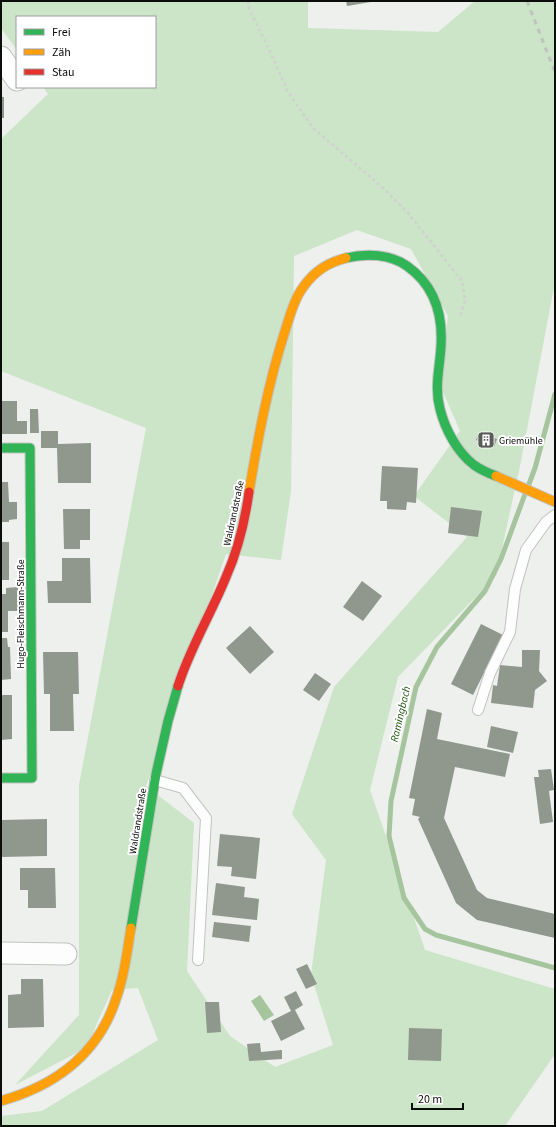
<svg xmlns="http://www.w3.org/2000/svg" width="556" height="1127" font-family="'Source Sans 3',sans-serif">
<rect width="100%" height="100%" fill="#edf0ec"/>
<path fill="#cce4c7" fill-rule="evenodd" d="M1,1H308V28L438,32L475,1H555V282L520,466L496,576L398,677L370,790L425,950L555,989V1054L505,1126H1V1116L42,1111L158,1040L138,988L112,990L86,1048L15,1085L79,1015V785L146,428L1,371V139L48,94L43,87H155V17H17V50L1,28ZM357,230L411,249L448,316L440,385L460,431L414,496L467,537L334,687L292,814L326,860L311,975L333,1045L275,1067L230,1036L187,971L194,823L146,786L226,554L281,560L291,491L294,256Z"/>
<path fill="#a6c59f" d="M260,995L274,1015L264,1021L251,1001Z"/>
<g fill="none" stroke-linecap="round" stroke-linejoin="round">
<path stroke="#a6c59f" stroke-width="5" d="M529,484L535,468L555,394
M525,494L501,559L485,591L437,647L416,687L391,801L389,836L404,898L425,929L436,935L555,968"/>
</g>
<path fill="#90988d" d="M346,1H371V2L347,6Z
M1,97H4V118H1Z
M1,401H17V421H27V434H1Z
M30,409H38L39,433H30Z
M41,431H58V444L91,443V483H58L57,448H41Z
M479,433L497,439L494,447L476,440Z
M382,466L418,468L416,503L407,502L406,510L387,509V501H380Z
M1,482H8L9,502H17V519L9,520V522H1Z
M451,507L482,511L478,537L448,533Z
M63,509H90V540H80V549H64Z
M1,542H9V580H1Z
M62,558H90L91,603H48L47,581H62Z
M362,581L382,596L363,621L343,607Z
M18,587V611H8V632H1V594H6V588Z
M481,624L503,635L473,695L451,684Z
M250,626L274,652L250,674L226,648Z
M1,638H7L8,647H10L11,679L1,680Z
M522,650H540L539,671L547,681L535,690L533,708L491,703L493,685L497,686L500,665L522,667Z
M43,652H78L79,694H73L74,731H50V694H44Z
M315,673L331,684L319,701L303,690Z
M1,695H12V739L1,740Z
M427,709L442,713L437,739L510,754L505,777L455,767L444,818L477,890L487,898L555,914V938L477,920L456,903L418,819L420,817L412,815L415,799L409,798Z
M491,726L518,732L513,753L487,747Z
M551,769L554,790L549,791L553,822L540,824L534,777H539L538,770Z
M47,819V856L2,857V820Z
M220,834L260,838L256,879L231,876L232,867L217,866Z
M20,868H55L56,908H28V890H20Z
M216,883L245,887L244,897L259,899L257,920L212,915Z
M214,922L251,926L249,942L212,937Z
M307,964L317,984L306,989L296,969Z
M21,979H43L44,1027L8,1028V995L21,994Z
M296,991L303,1005L295,1010L305,1029L281,1041L271,1021L291,1011L284,997Z
M205,1002H219L221,1032L207,1033Z
M409,1028L442,1029L441,1061L408,1060Z
M260,1043L261,1052L282,1050V1059L249,1061L247,1044Z"/>
<g fill="none" stroke-linecap="round" stroke-linejoin="round">
<g stroke="#c1c3c1" stroke-width="12">
<path id="lane" d="M478,710L490,673L510,632L515,589L526,550L546,522L555,515
M155,780L183,788L206,818L198,960"/>
</g>
<g stroke="#c1c3c1" stroke-width="23">
<path id="street" d="M1,57L17,80
M1,953L66,954"/>
</g>
<g stroke="#c1c3c1" stroke-width="11">
<path id="fast" d="M346,258C366,253 390,254 407,266C434,285 443,314 441,346C440,367 434,387 440,409C445,429 457,452 474,465C481,470 488,473 496,476
M1,448H30L32,778H1
M131,928L156,774L168,721L178,686"/>
</g>
<g stroke="#c1c3c1" stroke-width="11">
<path id="slow" d="M496,476L555,502
M249,492C258,438 268,384 285,331C290,316 294,299 304,286C314,272 329,262 346,258
M1,1101C57,1085 99,1054 117,996C125,974 127,951 131,928"/>
</g>
<g stroke="#c1c3c1" stroke-width="11">
<path id="jam" d="M178,686C190,648 211,614 226,577C238,550 245,521 249,492"/>
</g>
<path stroke="#d0d1d0" stroke-width="2.5" stroke-dasharray="3 3" stroke-linecap="butt" d="M248,1L249,9L269,49L288,92L313,128L382,187L408,213L462,281L465,300L460,318"/>
<use href="#lane" stroke="#fcfdfc" stroke-width="10"/>
<use href="#street" stroke="#fcfdfc" stroke-width="21"/>
<use href="#fast" stroke="#30b455" stroke-width="9"/>
<use href="#slow" stroke="#ff9f0a" stroke-width="9"/>
<use href="#jam" stroke="#e5322d" stroke-width="9"/>
<path stroke="#c1c2c1" stroke-width="3" stroke-dasharray="5 5" stroke-linecap="butt" d="M527,1L555,72"/>
</g>
<defs>
<g id="building-square" transform="scale(0.9)"><rect x="-9" y="-9" width="18" height="18" rx="4" fill="#5a5c5a" stroke="#fff"/><path d="M-4-6H4V6H1V3H-1V6H-4ZM-2.5-4.3h1.7v1.8h-1.7ZM.8-4.3h1.7v1.8H.8ZM-2.5-1h1.7V.8h-1.7ZM.8-1h1.7V.8H.8Z" fill="#fff"/></g>
</defs>
<g fill-rule="evenodd">
<use href="#building-square" x="486" y="440"/>
</g>
<g text-anchor="middle" stroke-width="4" stroke-linejoin="round" paint-order="stroke">
<g font-size="10" fill="#0b0d0b" stroke="#fff" text-anchor="start">
<text x="499" y="444">Griemühle</text>
</g>
<g font-size="10" fill="#0b0d0b" stroke="#fff">
<text transform="translate(233 513) rotate(-78)" y="4">Waldrandstraße</text>
<text transform="translate(20 614) rotate(-90)" y="4">Hugo-Fleischmann-Straße</text>
<text transform="translate(137 821) rotate(-81)" y="4">Waldrandstraße</text>
</g>
<g font-size="11" font-style="italic" fill="#195309" stroke="#fff">
<text transform="translate(400 714) rotate(-77)" y="4">Ramingbach</text>
</g>
</g>
<rect width="556" height="1127" fill="none" stroke="#0b0d0b" stroke-width="4"/>
<rect x="16" y="16" width="140" height="72" fill="#ffffff" stroke="#9d9e9d"/>
<rect x="24" y="29" width="20" height="6" fill="#30b455" stroke="#9d9e9d"/>
<text x="52" y="36" font-size="12" fill="#0b0d0b">Frei</text>
<rect x="24" y="49" width="20" height="6" fill="#ff9f0a" stroke="#9d9e9d"/>
<text x="52" y="56" font-size="12" fill="#0b0d0b">Zäh</text>
<rect x="24" y="69" width="20" height="6" fill="#e5322d" stroke="#9d9e9d"/>
<text x="52" y="76" font-size="12" fill="#0b0d0b">Stau</text>
<path d="M412 1103v6h51v-6" fill="none" stroke="#0b0d0b" stroke-width="2"/>
<text x="418" y="1103" font-size="12" fill="#0b0d0b" stroke="#ffffff" stroke-width="3" paint-order="stroke">20 m</text>
</svg>
